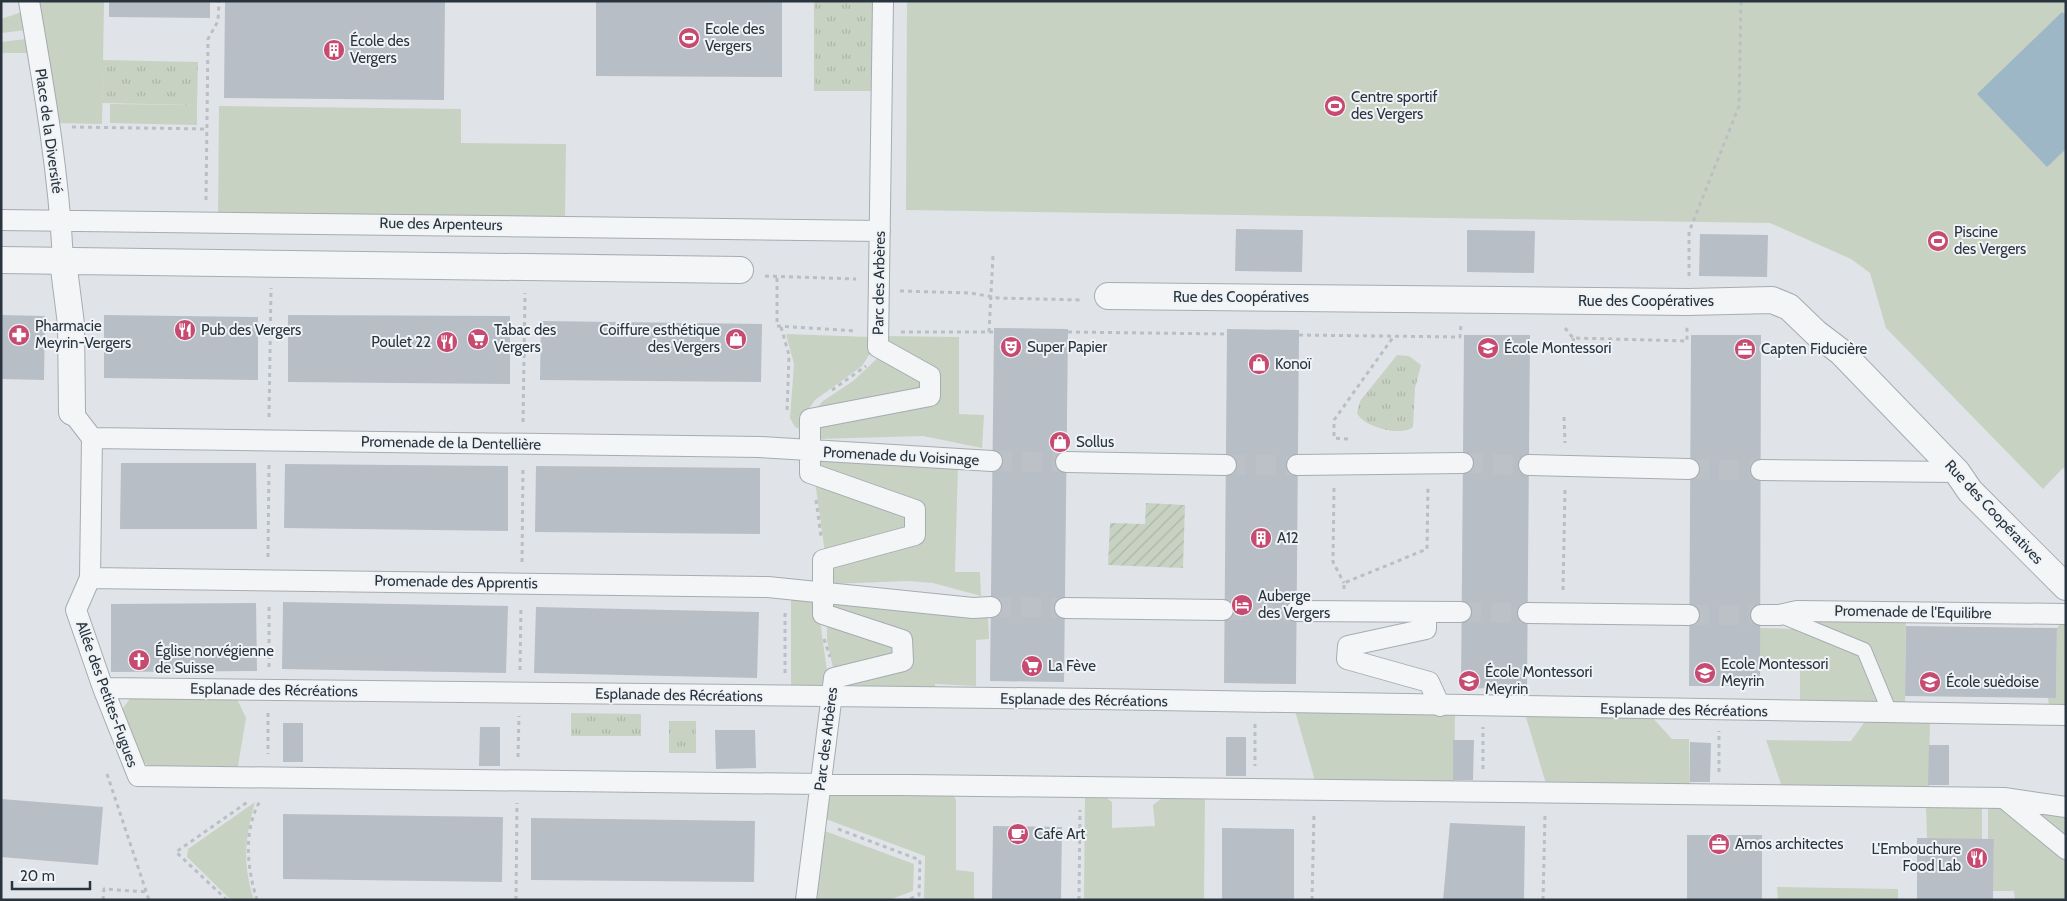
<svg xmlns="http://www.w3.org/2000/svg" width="2067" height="901" font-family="Cabin,sans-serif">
<defs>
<pattern id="park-tufts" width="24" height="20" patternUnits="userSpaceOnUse" patternTransform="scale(1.25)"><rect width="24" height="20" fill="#c8d2c2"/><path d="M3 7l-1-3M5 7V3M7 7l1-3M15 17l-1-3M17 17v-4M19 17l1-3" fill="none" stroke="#acb5a8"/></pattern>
<pattern id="garden-furrows" width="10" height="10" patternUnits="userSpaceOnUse" patternTransform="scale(1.25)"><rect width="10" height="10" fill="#c8d2c2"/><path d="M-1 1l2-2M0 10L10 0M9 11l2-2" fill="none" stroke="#acb5a8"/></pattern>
</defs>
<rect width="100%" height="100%" fill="#e0e4e8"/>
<path fill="#c8d2c2" d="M36,1H104L102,124L56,123Z
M907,1H2066V470L2063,468L2043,489L1886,328L1870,273L1851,259L1770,223L906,210Z
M25,11L27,30L1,33V19Z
M26,39L29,53H1V42Z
M110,104L197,105V125L110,123Z
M219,106L461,109V143L566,144L565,219L218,215Z
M786,334L871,337V352L862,366L815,400L806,413L805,431L795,427L790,418L794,364Z
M884,336L959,337V414L984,415L982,448L923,436L817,439V424L935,402V372L884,345Z
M881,355L923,379V391L814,411L823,401L853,381Z
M817,458L958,466L955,572H980L981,596L933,583L908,581L829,584V564L920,541L922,506L816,469Z
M815,481L908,514V532L825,553Z
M791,596L817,599L827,671L825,690H791Z
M830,600L988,614L989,639L976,640V686L935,684L936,692L839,691L840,682L907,668V637L829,611Z
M1801,617H1906L1905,705L1800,704V660L1760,659V628L1799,629Z
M2063,621H2066V707H2049L2048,698H2056L2057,628Z
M827,623L895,645L896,658L834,672L827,641Z
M132,696L236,697L246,718L238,766L231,769L150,767L138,758L120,712Z
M1295,711L1455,714L1454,786L1316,784Z
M1525,714L1651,716L1672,739H1689L1690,789L1547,787Z
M1930,719L1929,792L1783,790L1766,740L1851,741L1866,720Z
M826,791L952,793L956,800V870L974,872V900H924L925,856L823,818Z
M1085,794H1101L1112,802V828L1155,826L1153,805L1165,796H1205L1204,899L1084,900Z
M255,802C245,838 242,863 254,900H231L187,857L188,849Z
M1926,805L1982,807V839H1927Z
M1988,807L2066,814V900H2015L2014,891H1993L1994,839H1988Z
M822,830L914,864L913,891L889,900H812Z
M1777,887L1898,889V900H1778Z"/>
<path fill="url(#park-tufts)" d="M814,1H875V91H814Z
M103,60L198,62L197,105L102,103Z
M1397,355L1409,356L1421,365L1415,388L1413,427C1402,437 1363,427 1357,413L1360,401Z
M571,713L641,714V736H571Z
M669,721H696V753H669Z"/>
<path fill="url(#garden-furrows)" d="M1146,503L1185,505L1183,568L1108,565L1110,523L1145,524Z"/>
<path fill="#9db7c6" d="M2062,12L2066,15V149L2047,167L1977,94Z"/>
<path fill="#b8bec5" d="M109,1H210V18L109,17Z
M225,1H445L444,100L224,98Z
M596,1H782V77L596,76Z
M1236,229L1303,230L1302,272L1235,271Z
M1467,230L1535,231L1534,273L1467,272Z
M1700,234L1768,235L1767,277L1699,276Z
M1,315L45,316L44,380L1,379Z
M104,315L258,317V380L104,378Z
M288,315L510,316V384L288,382Z
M541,321L762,324L761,382L540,380Z
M994,328L1068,329L1064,682L990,681Z
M1227,329L1299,330L1296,684L1224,683Z
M1464,335H1530L1527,689L1461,688Z
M1691,335H1761L1760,686H1689Z
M121,463H256L257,529H120Z
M285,464L508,466V531L284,528Z
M536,466L760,468V534L535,532Z
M283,602L508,606L506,673L282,669Z
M256,603L257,671L111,672V604Z
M536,607L759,612L757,678L534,673Z
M1906,626L2057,628L2056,698L1905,696Z
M283,723H303V762H283Z
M480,727H500V766H479Z
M715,730H755L756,768L716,769Z
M1226,737H1246V776H1226Z
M1453,740H1474L1473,780H1453Z
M1690,742L1711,743L1710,782H1690Z
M1929,745H1949V785H1928Z
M1,799L103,807L98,865L1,857Z
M283,814L503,817L502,882L283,879Z
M531,818L755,821L754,882L531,880Z
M1450,823L1525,826L1524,900H1443Z
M993,826L1062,827L1061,900H992Z
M1222,828L1294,829V900H1222Z
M1687,835H1762V900H1687Z
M1917,838L1994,839L1993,900H1917Z"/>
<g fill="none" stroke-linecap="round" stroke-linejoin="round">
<path stroke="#bbc1c6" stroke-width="20" stroke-dasharray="20 10" stroke-linecap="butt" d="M992,461L1066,462
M1463,463L1529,465
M1226,465H1297
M1689,469L1761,470
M991,607L1065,608
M1223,610L1296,611
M1461,612L1528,613
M1689,615H1761"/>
<g stroke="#a5acb2" stroke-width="16">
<path id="service" d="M1779,615L1864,650L1890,713"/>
</g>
<g stroke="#a5acb2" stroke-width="22">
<path id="pedestrian" d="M29,1C44,88 59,173 63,261
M1,220L880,231
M72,412L92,438L90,578L76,610L103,688L138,776L2004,798L2066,807
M92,438L760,447L992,461
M1066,462L1226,465
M1297,465L1463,463
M1529,465L1689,469
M1761,470L1957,472
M90,578L768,587L973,608L991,607
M1065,608L1223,610
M1296,611L1461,612
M1426,612V629L1348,646L1347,659L1429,682L1440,706
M1528,613L1689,615
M1761,615H1779L1797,611L2066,614
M103,688L1097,699L2066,715
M2004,798L2066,849
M806,900L834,678L903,661L902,640L823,614V560L915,535V510L810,473V419L930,396V376L878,347L883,1"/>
</g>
<g stroke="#a5acb2" stroke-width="28">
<path id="minor" d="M1,260L740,270
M63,261L71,324L72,412
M1108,296L1688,302L1772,300L1789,307L1816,333L1841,352L1957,472L1970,491L2066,587"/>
</g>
<path stroke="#babfc3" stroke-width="3" stroke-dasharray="4 4" stroke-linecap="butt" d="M72,127L206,129
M206,200L208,39L218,21L219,1
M765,276L856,279
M1689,276V232L1739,106L1741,1
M777,278V326L855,331
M900,291L971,293L998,298L1083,300
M781,327L789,355L787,412
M1565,328L1573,338L1687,341V327
M901,332H994
M989,332L993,256
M1068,332L1227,334
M1299,335L1460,337L1461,324
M1573,338L1574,345
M832,390L866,366
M269,417L271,288
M1564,417L1565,443
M523,422L525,293
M1348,439L1334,438V420L1394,336
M1334,488L1333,562L1344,583
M816,500L821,536
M268,557L269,463
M522,562L523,466
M1344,589V583L1427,549L1428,486
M1563,590L1565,489
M824,639L830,657
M269,667V603
M520,670L521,606
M785,673V612
M268,713V754
M1255,724V766
M518,757L519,716
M1483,769V727
M1719,772V731
M107,774L149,900
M838,829L920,860L919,895L907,900
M103,900L104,889L147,892
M227,900L176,852L249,801
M257,900C247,868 243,831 260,801
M516,900L517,803
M1079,900L1080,810
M1312,900L1314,813
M1543,900L1545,815"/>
<use href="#service" stroke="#f3f5f7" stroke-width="14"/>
<use href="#pedestrian" stroke="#f3f5f7" stroke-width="20"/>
<use href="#minor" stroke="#f3f5f7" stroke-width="26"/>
</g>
<defs>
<g id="stadium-disc" transform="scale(1.125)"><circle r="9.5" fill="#c74b70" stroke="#eff3f6"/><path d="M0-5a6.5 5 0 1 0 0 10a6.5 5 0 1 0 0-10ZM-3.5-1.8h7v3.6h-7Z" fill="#fff"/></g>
<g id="building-disc" transform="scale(1.125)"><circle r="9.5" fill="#c74b70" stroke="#eff3f6"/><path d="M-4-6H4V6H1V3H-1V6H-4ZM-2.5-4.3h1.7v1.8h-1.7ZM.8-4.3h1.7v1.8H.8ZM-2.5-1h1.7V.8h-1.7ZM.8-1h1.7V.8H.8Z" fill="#fff"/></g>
<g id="restaurant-disc" transform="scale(1.125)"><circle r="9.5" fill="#c74b70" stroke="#eff3f6"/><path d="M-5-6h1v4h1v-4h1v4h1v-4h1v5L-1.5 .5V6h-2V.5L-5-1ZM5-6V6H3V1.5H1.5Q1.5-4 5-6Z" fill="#fff"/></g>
<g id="pharmacy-disc" transform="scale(1.125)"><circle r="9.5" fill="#c74b70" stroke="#eff3f6"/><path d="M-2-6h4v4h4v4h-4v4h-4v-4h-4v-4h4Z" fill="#fff"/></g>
<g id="supermarket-disc" transform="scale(1.125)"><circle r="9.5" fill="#c74b70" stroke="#eff3f6"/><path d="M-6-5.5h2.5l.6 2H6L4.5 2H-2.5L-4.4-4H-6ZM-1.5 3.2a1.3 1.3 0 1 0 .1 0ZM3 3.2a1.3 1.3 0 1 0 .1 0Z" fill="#fff"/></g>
<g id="shop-disc" transform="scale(1.125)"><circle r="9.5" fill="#c74b70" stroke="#eff3f6"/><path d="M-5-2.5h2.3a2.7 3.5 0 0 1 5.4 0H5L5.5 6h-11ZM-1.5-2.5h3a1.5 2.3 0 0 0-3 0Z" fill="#fff"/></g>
<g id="theatre-disc" transform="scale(1.125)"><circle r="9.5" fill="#c74b70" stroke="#eff3f6"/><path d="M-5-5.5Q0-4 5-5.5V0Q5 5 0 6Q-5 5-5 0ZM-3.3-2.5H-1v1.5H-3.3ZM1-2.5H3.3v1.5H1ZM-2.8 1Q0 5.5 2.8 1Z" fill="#fff"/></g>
<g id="school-disc" transform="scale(1.125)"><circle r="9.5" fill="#c74b70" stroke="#eff3f6"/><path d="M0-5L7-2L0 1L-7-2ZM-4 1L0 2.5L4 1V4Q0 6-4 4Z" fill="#fff"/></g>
<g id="office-disc" transform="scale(1.125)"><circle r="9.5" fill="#c74b70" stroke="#eff3f6"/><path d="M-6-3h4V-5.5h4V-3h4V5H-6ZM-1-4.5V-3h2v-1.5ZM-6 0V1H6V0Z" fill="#fff"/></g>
<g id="hotel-disc" transform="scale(1.125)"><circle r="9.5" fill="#c74b70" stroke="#eff3f6"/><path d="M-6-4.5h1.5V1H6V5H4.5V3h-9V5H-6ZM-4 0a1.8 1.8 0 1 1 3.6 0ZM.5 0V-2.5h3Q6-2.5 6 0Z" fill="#fff"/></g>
<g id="church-disc" transform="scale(1.125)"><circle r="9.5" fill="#c74b70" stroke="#eff3f6"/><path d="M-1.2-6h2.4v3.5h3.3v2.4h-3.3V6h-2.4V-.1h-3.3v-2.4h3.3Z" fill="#fff"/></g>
<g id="cafe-disc" transform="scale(1.125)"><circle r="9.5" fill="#c74b70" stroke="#eff3f6"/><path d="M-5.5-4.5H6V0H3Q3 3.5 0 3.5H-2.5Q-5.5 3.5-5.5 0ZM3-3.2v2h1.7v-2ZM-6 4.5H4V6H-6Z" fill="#fff"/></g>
</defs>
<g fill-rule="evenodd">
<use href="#stadium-disc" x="689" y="38"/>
<use href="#building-disc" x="334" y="50"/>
<use href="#stadium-disc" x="1335" y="106"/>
<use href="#stadium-disc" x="1938" y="241"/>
<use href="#restaurant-disc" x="185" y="330"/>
<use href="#pharmacy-disc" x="19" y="335"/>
<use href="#supermarket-disc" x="478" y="339"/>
<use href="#shop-disc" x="736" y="339"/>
<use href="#restaurant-disc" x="447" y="342"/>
<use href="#theatre-disc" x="1011" y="347"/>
<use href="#school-disc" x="1488" y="348"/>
<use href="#office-disc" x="1745" y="349"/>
<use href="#shop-disc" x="1259" y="364"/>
<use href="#shop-disc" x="1060" y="442"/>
<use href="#building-disc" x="1261" y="538"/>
<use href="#hotel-disc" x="1242" y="605"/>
<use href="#church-disc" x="139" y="660"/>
<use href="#supermarket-disc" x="1032" y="666"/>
<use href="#school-disc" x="1705" y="673"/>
<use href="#school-disc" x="1469" y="681"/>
<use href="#school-disc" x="1930" y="682"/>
<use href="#cafe-disc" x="1018" y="834"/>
<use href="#office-disc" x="1719" y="844"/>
<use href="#restaurant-disc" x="1977" y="858"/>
</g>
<g text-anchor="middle" stroke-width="4" stroke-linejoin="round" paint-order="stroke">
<g font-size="15" fill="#29343f" stroke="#eff3f6" text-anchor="start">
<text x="705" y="34">Ecole des<tspan x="705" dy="17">Vergers</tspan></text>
<text x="350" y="46">École des<tspan x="350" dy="17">Vergers</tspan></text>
<text x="1351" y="102">Centre sportif<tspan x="1351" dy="17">des Vergers</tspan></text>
<text x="1954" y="237">Piscine<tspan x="1954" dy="17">des Vergers</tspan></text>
<text x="35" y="331">Pharmacie<tspan x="35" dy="17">Meyrin-Vergers</tspan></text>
<text x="201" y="335">Pub des Vergers</text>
<text x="494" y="335">Tabac des<tspan x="494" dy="17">Vergers</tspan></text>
<text x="720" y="335" text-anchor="end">Coiffure esthétique<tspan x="720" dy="17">des Vergers</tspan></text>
<text x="431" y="347" text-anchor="end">Poulet 22</text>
<text x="1027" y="352">Super Papier</text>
<text x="1504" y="353">École Montessori</text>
<text x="1761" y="354">Capten Fiducière</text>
<text x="1275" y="369">Konoï</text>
<text x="1076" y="447">Sollus</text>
<text x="1277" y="543">A12</text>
<text x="1258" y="601">Auberge<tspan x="1258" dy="17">des Vergers</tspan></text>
<text x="155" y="656">Église norvégienne<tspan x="155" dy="17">de Suisse</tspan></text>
<text x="1721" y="669">Ecole Montessori<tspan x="1721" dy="17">Meyrin</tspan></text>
<text x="1048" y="671">La Fève</text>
<text x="1485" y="677">École Montessori<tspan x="1485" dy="17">Meyrin</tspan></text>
<text x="1946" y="687">École suèdoise</text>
<text x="1034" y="839">Cafe Art</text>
<text x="1735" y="849">Amos architectes</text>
<text x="1961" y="854" text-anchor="end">L'Embouchure<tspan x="1961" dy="17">Food Lab</tspan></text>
</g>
<g font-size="15" fill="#29343f" stroke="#eff3f6">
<text transform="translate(49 131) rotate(82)" y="5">Place de la Diversité</text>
<text transform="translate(441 224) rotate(1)" y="5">Rue des Arpenteurs</text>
<text transform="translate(879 283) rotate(-89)" y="5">Parc des Arbères</text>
<text x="1241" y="302">Rue des Coopératives</text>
<text x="1646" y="306">Rue des Coopératives</text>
<text transform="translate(451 443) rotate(1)" y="5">Promenade de la Dentellière</text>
<text transform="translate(901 456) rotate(3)" y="5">Promenade du Voisinage</text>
<text transform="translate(1994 512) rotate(47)" y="5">Rue des Coopératives</text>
<text transform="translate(456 582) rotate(1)" y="5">Promenade des Apprentis</text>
<text transform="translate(1913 612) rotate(1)" y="5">Promenade de l'Equilibre</text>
<text transform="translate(274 690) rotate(1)" y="5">Esplanade des Récréations</text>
<text transform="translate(107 694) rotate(70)" y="5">Allée des Petites-Fugues</text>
<text transform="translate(679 695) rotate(1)" y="5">Esplanade des Récréations</text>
<text transform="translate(1084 700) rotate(1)" y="5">Esplanade des Récréations</text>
<text transform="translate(1684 710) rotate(1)" y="5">Esplanade des Récréations</text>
<text transform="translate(826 739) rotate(-83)" y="5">Parc des Arbères</text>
</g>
</g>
<rect width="2067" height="901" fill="none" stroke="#29343f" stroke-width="5"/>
<path d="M12 881v8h78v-8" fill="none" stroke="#29343f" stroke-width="2.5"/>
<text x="20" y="881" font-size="15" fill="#29343f" stroke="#eff3f6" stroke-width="4" paint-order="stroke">20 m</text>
</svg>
